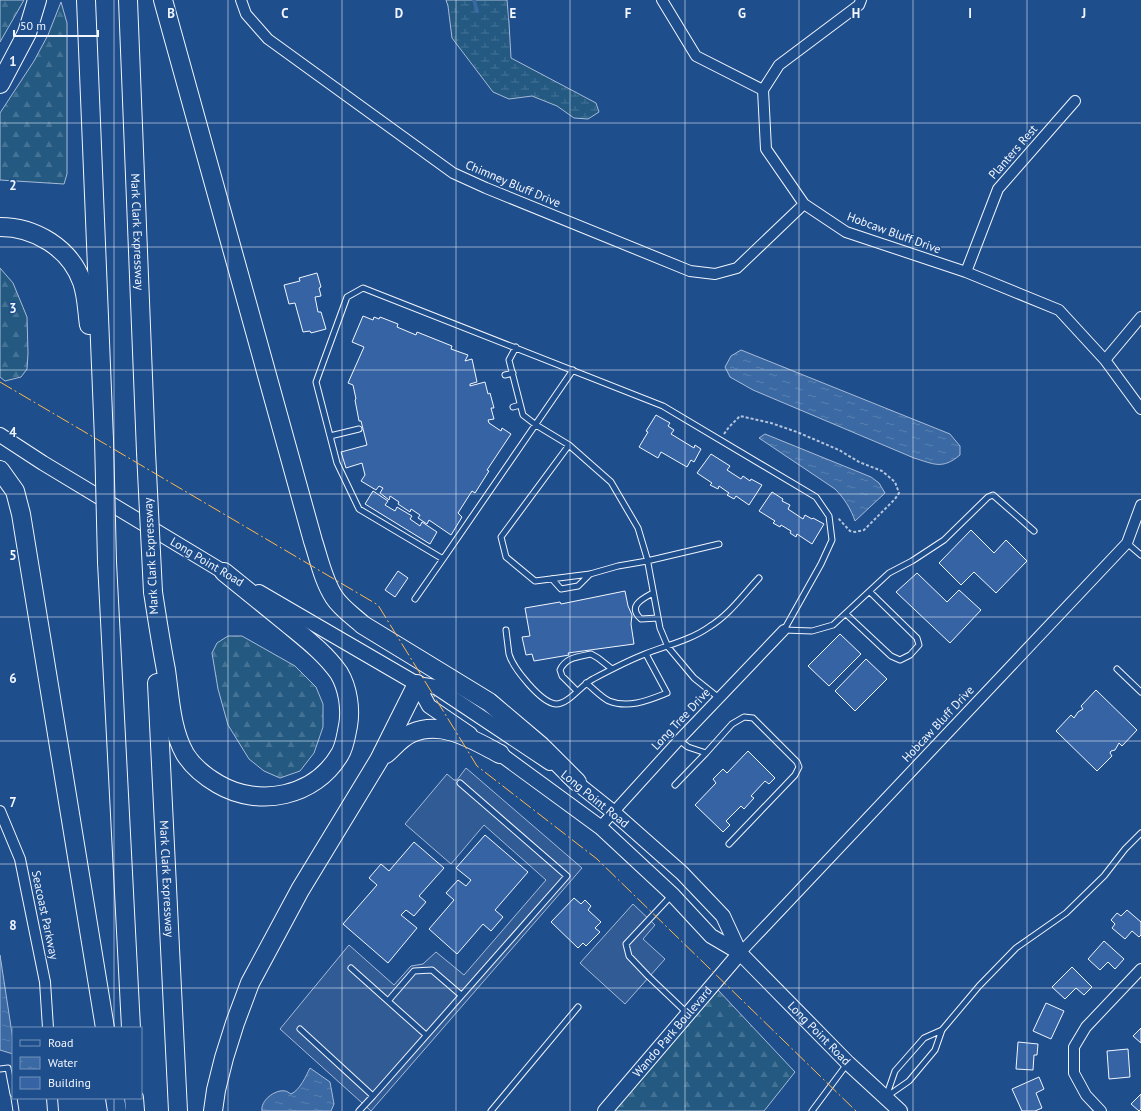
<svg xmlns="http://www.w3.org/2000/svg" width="1141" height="1111" font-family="'PT Sans',sans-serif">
<defs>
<pattern id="forest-firs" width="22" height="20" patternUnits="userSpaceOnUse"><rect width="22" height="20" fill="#245a82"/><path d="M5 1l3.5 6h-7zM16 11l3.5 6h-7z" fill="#447295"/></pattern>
<pattern id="wetland-marsh" width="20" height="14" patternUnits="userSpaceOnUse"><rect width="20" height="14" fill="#245a82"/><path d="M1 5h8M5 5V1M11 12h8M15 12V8" fill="none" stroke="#447295"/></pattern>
<pattern id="water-ripples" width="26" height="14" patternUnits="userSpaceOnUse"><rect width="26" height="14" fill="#3b69a3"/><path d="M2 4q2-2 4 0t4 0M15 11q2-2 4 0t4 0" fill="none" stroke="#587fb1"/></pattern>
</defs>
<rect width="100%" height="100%" fill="#1f4e8c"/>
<path fill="url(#forest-firs)" stroke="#a8bbd7" d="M0,0H24L0,42Z
M61,2L67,23V174L64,184L0,180V113L34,61L48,35Z
M0,268L13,283L27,317L28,353L27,369L21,377L5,381L0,377Z
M228,636H242L295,666L316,687L323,704V727L314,753L300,771L280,778L264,771L249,759L228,725L218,689L212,653L217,643Z
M718,990L795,1072L764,1111H613Z"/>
<path fill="url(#wetland-marsh)" stroke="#a8bbd7" d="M446,0H507L509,23L511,58L596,103L599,112L588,119L574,118L557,106L532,96L509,99L493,92L452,38L448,6Z"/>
<path fill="#305b95" stroke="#a8bbd7" d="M466,768L582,868L371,1111L280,1029L349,945L394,985L411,966L423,964L436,952L464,975L546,880L484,825L451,864L405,824L447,774L454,780H457Z
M633,904L655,925L643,939L665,959L625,1004L580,963Z"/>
<path fill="url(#water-ripples)" stroke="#a8bbd7" d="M741,350L950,434L960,446V455C942,470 934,464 914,458L753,390L730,377L725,367L731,356Z
M765,434L871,477L879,483L885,493L855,521C851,509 844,498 835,489L759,438Z
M0,955L13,1040V1054L0,1050Z
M310,1068L330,1082L334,1104L331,1111H262C260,1101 275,1089 285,1091C287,1091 289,1093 291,1094C300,1090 306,1076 310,1068Z"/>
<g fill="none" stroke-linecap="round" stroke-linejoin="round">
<path stroke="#3b69a3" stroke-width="3.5" d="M474,0L477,11"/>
</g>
<path fill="#3563a3" stroke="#f2f6ff" d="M317,273L321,287L319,288L321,296L315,297L318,312H321L326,329L311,333L310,331L303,332L295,303L289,304L284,285L300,281L299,278Z
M363,316L373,320L374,317L379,319L380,317L398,324L397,327L416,335L417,332L452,346L451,349L468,355L465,361L472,359L477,382L470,384V386L485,382L488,394L490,393L494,408H491L494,419L488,420L489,423L501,431L502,428L511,434L487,470L489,471L475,493L472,491L458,513L462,517L451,535L429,520L427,524L418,518L420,515L411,509L410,512L398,504L399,502L390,496L389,500L380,493L383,488L379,486L376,490L361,481L365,475L362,463L346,468L341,452L367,445L361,421H359L355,400L356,399L353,385L348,383L364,347L352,342Z
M656,415L670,423L668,426L674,430L671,434L694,448L695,445L701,449L694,462L691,460L687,467L661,452L658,458L639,447L648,432L646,431Z
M711,454L730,466L727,470L741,479L743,476L750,481L751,479L762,485L749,505L736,496L734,499L727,495L729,493L719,486L718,489L710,485L712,483L697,473Z
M373,491L388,501L385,505L395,511L397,507L412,516L410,519L420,526L422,522L437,532L430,544L365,504Z
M772,492L783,499L782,501L790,505L788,509L803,519L805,515L812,519L813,518L824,524L812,544L797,534L796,537L790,533L791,531L781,525L780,527L773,523L775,521L759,511Z
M971,530L994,553L1006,540L1027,561L996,593L974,572L961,585L939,563Z
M398,571L408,578L395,597L385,590Z
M917,573L947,602L959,590L981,610L950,643L896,592Z
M625,591L628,606L632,615L631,624L634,644L568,653L569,655L534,661L532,654L526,655L522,637L530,636L525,608L560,602L561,604Z
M840,634L861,654L829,686L808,666Z
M866,659L887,679L855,711L835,691Z
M1096,690L1137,730L1122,746L1119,743L1115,750L1111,751L1110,753L1112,756L1097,771L1056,731L1071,715L1074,718L1078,712L1083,709L1081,706Z
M748,751L775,778L769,784L765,781L751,796L754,798L744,809L741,806L726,821L730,825L723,832L695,805L716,783L713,779L723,769L727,773Z
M485,835L528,872L495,910L503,917L491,931L483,924L457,954L429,929L454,900L446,893L458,880L466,886L471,880L456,868Z
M414,842L444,868L419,896L426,902L414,916L406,910L401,915L417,928L388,963L343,924L377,885L369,878L381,864L389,871Z
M574,898L581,904L585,900L591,906L588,910L601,922L595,928L600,932L586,946L583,943L578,948L551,922Z
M1127,910L1141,922V935L1139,937L1132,931L1125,939L1112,928L1115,924L1111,920L1117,913L1121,916Z
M1104,941L1124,959L1115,969L1108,962L1100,970L1088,959Z
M1072,967L1092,987L1084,995L1076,988L1065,999L1052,987Z
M1046,1003L1064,1011L1051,1039L1033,1031Z
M1141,1028V1043L1133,1036Z
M1018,1042L1038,1044L1037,1055H1034L1033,1070L1016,1069Z
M1128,1049L1130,1077L1109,1079L1107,1051Z
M1039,1077L1044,1089L1036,1093L1042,1108L1035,1111H1022L1012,1089Z
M1141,1094V1109L1139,1111L1131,1104Z"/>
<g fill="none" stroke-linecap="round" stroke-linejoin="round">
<g stroke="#f2f6ff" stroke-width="7">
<path id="lane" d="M516,347L509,360L523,415L536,425L569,445L611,482L638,528L647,558L660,628L668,647L694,678L719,698
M573,370L443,559L359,509L337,463L316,382L347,297L363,288L663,406L816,497L829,516L832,540L821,564L784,630L812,631L833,625L889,573L912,561L944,540L988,497L993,495L1034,531
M505,375L513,373
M513,407L520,405
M330,436L359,429
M569,445L501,537L506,557L535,581L590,574L618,566L647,561L719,544
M1127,543L1141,555
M552,579L561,589L578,586L590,574
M653,593C642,599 627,606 641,619L658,618
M415,599L443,559
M846,614L891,656L900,660L910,655L919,645L917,638L870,592
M506,630C507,638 508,647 509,654C513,668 541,703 556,704C569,704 581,685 593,679C610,670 627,661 645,654C665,646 691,640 709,627C729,615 743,595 759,578
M1117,669L1141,692
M586,683C593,688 601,697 609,701C629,709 649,700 667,693L646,654
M577,691L562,676L560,670C566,657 578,657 591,654L598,658L612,669
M679,740L688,747L706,753L732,724L744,717L753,718L797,762L799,767L795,775L729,844
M675,785L706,753
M671,896L626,944L629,956L648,976L687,1013
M351,968L426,1035
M388,1001L414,971L432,970L461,995
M300,1029L373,1096L567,876L460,783
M942,1030L979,986L1016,948L1066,913L1104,876L1125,849L1141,833
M942,1030L935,1050L909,1081L886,1097L895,1071L924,1038Z
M0,1069L8,1068L13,1094
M14,1098L16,1111
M359,1111L373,1096
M491,1111L578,1007
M812,1111L847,1064"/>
</g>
<g stroke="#f2f6ff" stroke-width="12">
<path id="street" d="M241,0L246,14L268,39L453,173L486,188L690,271L715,274L737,268L804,204
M662,0L696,56L763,90
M861,0L859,5L779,65L763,90L766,149L804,204L846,232L966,272L1059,310L1105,360L1141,409
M966,272L998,189L1075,101
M1105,360L1141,317
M0,811L20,859L45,982L48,1028
M600,827L679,740L784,630
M740,953L1127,543L1141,505
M52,1098L53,1111
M1101,1111L1086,1095L1074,1073V1047L1086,1027L1141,969"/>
</g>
<g stroke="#f2f6ff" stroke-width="16">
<g id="secondary">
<path d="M0,435L43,463L232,577"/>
<path d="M259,592L417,684L436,687L550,763"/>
<path d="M417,684L429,706L470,734"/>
<path id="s1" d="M492,748L600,827L672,894L711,936L740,953L848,1063L900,1111"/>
<path d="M568,776L613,812L682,873L723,916L740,953"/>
<path id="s2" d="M605,1111L740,953"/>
</g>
</g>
<g stroke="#f2f6ff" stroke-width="20">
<g id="highway">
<path d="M86,0L104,439"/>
<path id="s3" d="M128,0L146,452"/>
<path d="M163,0L313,541C319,559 323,580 334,597C341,608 353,616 363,625L489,702L541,746L577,782"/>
<path d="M0,84L27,33L37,0"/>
<path d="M0,227C35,227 70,248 82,282C87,296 87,312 89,325"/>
<path d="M0,470L15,491L21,514L105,1028"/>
<path d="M107,562L131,1028"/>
<path d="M153,592C157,618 161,644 166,670C170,698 171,729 185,754C193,767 206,777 218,784C259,808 315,797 340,754C345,746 346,735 348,726C351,709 348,688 339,673C325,653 305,638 287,623C266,606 245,589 224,572"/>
<path id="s4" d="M157,683L178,1111"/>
<path d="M386,754C394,747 402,737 412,733C443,720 473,740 500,754"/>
<path d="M115,1098L117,1111"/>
<path d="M134,1098L135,1111"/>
<path d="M213,1111L216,1090L224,1058L235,1023L250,983L300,890L379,760L417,684"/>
</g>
</g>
<path stroke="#b3c4dc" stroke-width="2" stroke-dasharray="3 2" stroke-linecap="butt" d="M724,434L729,427L740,416L771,423L797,432L839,450L859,462L882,471L895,482L899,493L895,499L864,530L855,532L850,531L838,518H837"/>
<use href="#lane" stroke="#1f4e8c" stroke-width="5"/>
<use href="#street" stroke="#1f4e8c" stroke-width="10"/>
<use href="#secondary" stroke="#1f4e8c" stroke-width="14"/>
<use href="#highway" stroke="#1f4e8c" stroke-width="18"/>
<g stroke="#f2f6ff" stroke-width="20" stroke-linecap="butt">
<path id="highway-bridge" d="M104,439L107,562
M146,452L153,592"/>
</g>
<use href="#highway-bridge" stroke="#1f4e8c" stroke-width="18"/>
<path stroke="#ffb74d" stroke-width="1" stroke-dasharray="14 3 2 3" stroke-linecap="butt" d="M0,382L378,605L477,766L597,859L856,1111"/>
</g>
<path fill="none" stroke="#f2f6ff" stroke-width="1" stroke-opacity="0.55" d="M114,0V1028M228,0V1111M342,0V1111M456,0V1111M570,0V1111M685,0V1111M799,0V1111M913,0V1111M1027,0V1111M0,123H1141M0,247H1141M0,370H1141M0,494H1141M0,617H1141M0,741H1141M0,864H1141M0,988H1141M114,1098V1111"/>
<g text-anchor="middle" stroke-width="3" stroke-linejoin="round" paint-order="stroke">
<g font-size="12" fill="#f2f6ff" stroke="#1f4e8c">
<text transform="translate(1013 152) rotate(-49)" y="4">Planters Rest</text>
<text transform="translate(513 184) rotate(23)" y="4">Chimney Bluff Drive</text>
<text dy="4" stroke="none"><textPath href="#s3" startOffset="232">Mark Clark Expressway</textPath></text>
<text transform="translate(894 233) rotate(20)" y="4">Hobcaw Bluff Drive</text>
<text transform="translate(151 556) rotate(-93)" y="4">Mark Clark Expressway</text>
<text transform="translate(207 562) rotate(31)" y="4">Long Point Road</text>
<text transform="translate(681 719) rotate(-47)" y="4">Long Tree Drive</text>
<text transform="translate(938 724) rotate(-47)" y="4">Hobcaw Bluff Drive</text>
<text transform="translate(595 799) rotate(39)" y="4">Long Point Road</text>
<text dy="4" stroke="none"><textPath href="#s4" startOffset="196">Mark Clark Expressway</textPath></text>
<text transform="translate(45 915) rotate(78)" y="4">Seacoast Parkway</text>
<text dy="4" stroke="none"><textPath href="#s2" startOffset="104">Wando Park Boulevard</textPath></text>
<text dy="4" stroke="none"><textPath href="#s1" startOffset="436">Long Point Road</textPath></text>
</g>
</g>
<g font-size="13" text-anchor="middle" font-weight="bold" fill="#f2f6ff" stroke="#1f4e8c" stroke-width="3" stroke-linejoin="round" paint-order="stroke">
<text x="171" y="18">B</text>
<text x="285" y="18">C</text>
<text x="399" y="18">D</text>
<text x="513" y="18">E</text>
<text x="628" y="18">F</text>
<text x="742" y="18">G</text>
<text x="856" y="18">H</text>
<text x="970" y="18">I</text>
<text x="1084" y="18">J</text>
<text x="13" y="66">1</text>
<text x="13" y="190">2</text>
<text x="13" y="313">3</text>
<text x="13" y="437">4</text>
<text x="13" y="560">5</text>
<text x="13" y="683">6</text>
<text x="13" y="807">7</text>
<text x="13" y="930">8</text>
</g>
<rect x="12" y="1027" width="130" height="72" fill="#1f4e8c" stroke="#7391ba"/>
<rect x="20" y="1040" width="20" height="6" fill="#1f4e8c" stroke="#7391ba"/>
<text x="48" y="1047" font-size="12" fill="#f2f6ff">Road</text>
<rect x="20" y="1057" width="20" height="12" fill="url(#water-ripples)" stroke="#7391ba"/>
<text x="48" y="1067" font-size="12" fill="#f2f6ff">Water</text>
<rect x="20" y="1077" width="20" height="12" fill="#3563a3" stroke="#7391ba"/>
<text x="48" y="1087" font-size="12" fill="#f2f6ff">Building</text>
<path d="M14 30v6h84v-6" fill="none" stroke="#f2f6ff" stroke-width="2"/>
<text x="20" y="30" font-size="12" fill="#f2f6ff" stroke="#1f4e8c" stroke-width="3" paint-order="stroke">50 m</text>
</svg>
